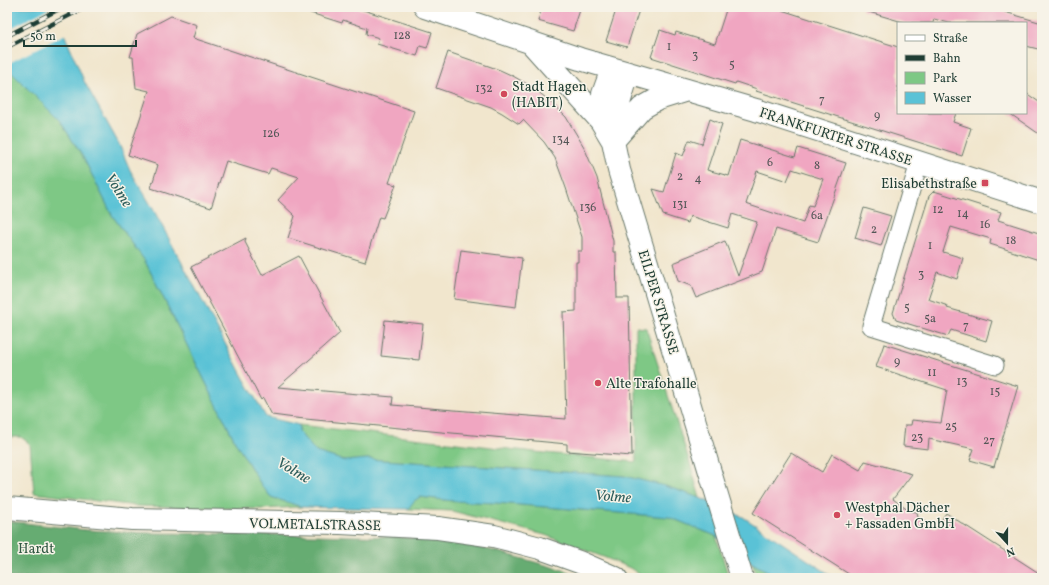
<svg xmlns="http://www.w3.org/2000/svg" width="1049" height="585" font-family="Vollkorn,serif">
<rect width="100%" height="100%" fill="#f7f3e8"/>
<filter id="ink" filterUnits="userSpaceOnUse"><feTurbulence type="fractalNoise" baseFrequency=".025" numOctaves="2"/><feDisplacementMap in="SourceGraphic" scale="8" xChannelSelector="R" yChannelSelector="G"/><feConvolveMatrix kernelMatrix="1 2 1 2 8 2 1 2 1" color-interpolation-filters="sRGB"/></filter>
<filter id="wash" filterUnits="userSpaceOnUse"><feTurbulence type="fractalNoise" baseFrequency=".012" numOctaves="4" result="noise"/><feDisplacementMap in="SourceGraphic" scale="16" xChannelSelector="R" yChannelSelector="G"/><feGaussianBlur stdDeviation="0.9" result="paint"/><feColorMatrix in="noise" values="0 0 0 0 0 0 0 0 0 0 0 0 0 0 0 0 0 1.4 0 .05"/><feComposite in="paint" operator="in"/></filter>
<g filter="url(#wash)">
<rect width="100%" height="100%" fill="#f1e6cd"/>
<path fill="#7ec885" stroke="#4e825c" d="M7,68L60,121L83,157L112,215L145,261L236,443L262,486L271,497L302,507L262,509L137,506L34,493L30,444L21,437H7Z
M636,327L646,328L689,460L700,498L665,486L624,476L367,459L345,461L316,452L299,432V425L535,452L636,462Z
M420,497L453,501L496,503L669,517L716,536L729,578H645L630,568L606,558L545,535L452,511L408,509L414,500Z
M752,563L780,578H757Z"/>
<path fill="#66ac72" stroke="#427453" d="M7,521L86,530L149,533L311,535L398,537L454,542L499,552L567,571L585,578H7Z"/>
<path fill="#5ac2d6" stroke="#3c8085" d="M7,7H47L65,36L85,83L119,144L130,170L152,207L242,375L266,417L299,425V432L316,452L345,461L367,459L624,476L665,486L700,498L743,517L835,578H780L752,563L716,536L669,517L496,503L453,501L420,497L414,501L408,509L302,507L271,497L262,486L236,443L145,261L112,215L83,157L60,121L7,68Z"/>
<path fill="#f1e6cd" d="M50,8L66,34L7,64V30Z"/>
<g id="blocks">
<path fill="#f0a6c1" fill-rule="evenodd" d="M302,7H354L432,32L427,48L420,46L417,56L377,44L379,38L366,34L367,28L343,20L342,23L301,10Z
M542,7H581L573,31L538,21Z
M617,7H640L627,47L606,41Z
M727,7H772L898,47V113H956L953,122L971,128L962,156L756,91L757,89L736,82L735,84L651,57L660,30L675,35L676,32L715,44Z
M863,7H988L1042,23V50L1026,46V23H949L934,19L933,23H906L862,10Z
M171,16L197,25L193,38L414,111L389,183L396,185L383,218L379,217L365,262L288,238L295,216L278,200L299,177L271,168L268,174L226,161L211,208L151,188L158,165L128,155L149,91L136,88L133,57H130L137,34Z
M448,52L500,70L513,76L532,87L546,98L566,117L584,147L597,178L613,241V252H616L617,298H629L632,456L567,451V444L295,418L272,415L263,398L261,400L191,267L246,238L245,242L262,275L299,256L340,333L278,387L393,397L392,405L566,419L563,312L576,311V262H578V251H582V237L566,188L555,158L544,142L523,120L519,124L502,113L491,107L436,88Z
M1026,93L1042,104V136L1009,113H1026Z
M710,119L722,124L707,170L729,176L740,140L795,157L798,148L846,163L818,242L776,229L762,272L696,298L691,286L678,281L673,263L681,260V259L725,241L738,276L757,222L732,214L728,228L690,216L688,223L663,215L653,189L664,192L676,153L683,156L689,140L702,144ZM792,169L823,179L813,206L809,205L803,223L746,204L757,171L787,181Z
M934,191L1001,212L998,220L1042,234V261L990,244L991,239L951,227L943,252L963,258L957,279L937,272L928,299L948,306L947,308L992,321L986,341L951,330L948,336L896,320L893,313L929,196Z
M864,208L891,216L881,246L855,238Z
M461,250L522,258L516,307L454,299Z
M385,320L423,324L419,360L381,356Z
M884,344L1018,386L994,467L970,460L974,449L929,439L928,449L903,446L905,425H911L912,420L941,423L947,390L876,367Z
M791,453L822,472L832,454L860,470L865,461L912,474L893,499L909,511L917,512L918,517L936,528L946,513L1042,575V578H855L753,513Z"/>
</g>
</g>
<g filter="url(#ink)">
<use href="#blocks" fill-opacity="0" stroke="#68786a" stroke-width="1"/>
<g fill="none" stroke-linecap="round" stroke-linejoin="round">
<g stroke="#68786a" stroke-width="19">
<path id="minor" d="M919,163L871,326L995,365"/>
</g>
<g stroke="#68786a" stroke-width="24">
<path id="tertiary" d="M425,7L580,59L756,110L1042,202
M532,44L601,121L613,141L619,170L742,578
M601,121L603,94L612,69
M613,141L642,108L658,99L687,90
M613,141L620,100L628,74"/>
</g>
<g stroke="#68786a" stroke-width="24">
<path id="primary" d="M7,508L132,519L340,523L438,528L494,536L540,548L579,562L616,578"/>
</g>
<use href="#minor" stroke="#fff" stroke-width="17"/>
<use href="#tertiary" stroke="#fff" stroke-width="22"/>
<use href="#primary" stroke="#fff" stroke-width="22"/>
<g stroke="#1f3d34" stroke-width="4.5">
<path id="rail" d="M7,36L63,7
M7,47L86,7"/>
</g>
<use href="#rail" stroke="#f7f3e8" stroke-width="3" stroke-dasharray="9" stroke-linecap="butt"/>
</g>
</g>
<g fill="#d1495b" stroke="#f7f3e8" stroke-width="1.5">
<circle cx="504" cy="94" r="4"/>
<rect x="981" y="179" width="8" height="8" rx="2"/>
<circle cx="598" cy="383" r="4"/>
<circle cx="837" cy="515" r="4"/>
</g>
<g text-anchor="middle" stroke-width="3" stroke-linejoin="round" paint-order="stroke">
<g font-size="12" fill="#535757">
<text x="402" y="39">128</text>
<text x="669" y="50">1</text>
<text x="695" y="59">3</text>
<text x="732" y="68">5</text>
<text x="484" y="92">132</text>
<text x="822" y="103">7</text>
<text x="877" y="119">9</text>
<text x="271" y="137">126</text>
<text x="561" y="143">134</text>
<text x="770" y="166">6</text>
<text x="817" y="169">8</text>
<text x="680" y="180">2</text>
<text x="698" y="182">4</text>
<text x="680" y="208">131</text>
<text x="588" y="211">136</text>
<text x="938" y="213">12</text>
<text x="963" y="217">14</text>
<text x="817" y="219">6a</text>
<text x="985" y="228">16</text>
<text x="874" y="233">2</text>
<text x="1011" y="244">18</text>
<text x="930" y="249">1</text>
<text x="921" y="278">3</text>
<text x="907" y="311">5</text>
<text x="930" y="322">5a</text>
<text x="966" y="329">7</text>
<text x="897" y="365">9</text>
<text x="932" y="376">11</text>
<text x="962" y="385">13</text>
<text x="995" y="395">15</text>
<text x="951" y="430">25</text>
<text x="917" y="441">23</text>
<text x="989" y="444">27</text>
</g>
<g font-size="14" fill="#1f3d34" stroke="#f7f3e8" text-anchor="start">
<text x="512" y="91">Stadt Hagen<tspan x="512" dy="16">(HABIT)</tspan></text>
<text x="977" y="188" text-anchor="end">Elisabethstraße</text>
<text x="606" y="388">Alte Trafohalle</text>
<text x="845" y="512">Westphal Dächer<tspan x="845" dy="16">+ Fassaden GmbH</tspan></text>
</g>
<g font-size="14" fill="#1f3d34" stroke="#f7f3e8">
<text transform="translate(836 136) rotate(18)" y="5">FRANKFURTER STRASSE</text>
<text transform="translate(659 302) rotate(73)" y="5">EILPER STRASSE</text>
<text transform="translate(315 524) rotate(1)" y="5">VOLMETALSTRASSE</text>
</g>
<g font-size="14" fill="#325944" stroke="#f7f3e8">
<text x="36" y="553">Hardt</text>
</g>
<g font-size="15" font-style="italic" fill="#2e5e5c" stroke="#f7f3e8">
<text transform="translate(119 190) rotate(57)" y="5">Volme</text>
<text transform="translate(294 470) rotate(31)" y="5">Volme</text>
<text transform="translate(613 496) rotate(5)" y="5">Volme</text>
</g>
</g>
<rect width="1049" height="585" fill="none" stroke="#f7f3e8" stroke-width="24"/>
<rect x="897" y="22" width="130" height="92" fill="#f7f3e8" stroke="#a1aaa0"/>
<rect x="905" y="35" width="20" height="6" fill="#ffffff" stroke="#a1aaa0"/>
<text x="933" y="42" font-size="12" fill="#1f3d34">Straße</text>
<rect x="905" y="55" width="20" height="6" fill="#1f3d34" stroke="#a1aaa0"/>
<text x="933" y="62" font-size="12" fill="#1f3d34">Bahn</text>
<rect x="905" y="72" width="20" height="12" fill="#7ec885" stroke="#a1aaa0"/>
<text x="933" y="82" font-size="12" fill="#1f3d34">Park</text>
<rect x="905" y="92" width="20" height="12" fill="#5ac2d6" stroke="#a1aaa0"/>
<text x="933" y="102" font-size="12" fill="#1f3d34">Wasser</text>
<g transform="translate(1007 543) rotate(159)" stroke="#f7f3e8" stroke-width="3" paint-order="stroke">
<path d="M0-3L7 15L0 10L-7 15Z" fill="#1f3d34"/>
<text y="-6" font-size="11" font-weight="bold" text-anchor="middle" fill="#1f3d34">N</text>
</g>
<path d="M24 40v6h112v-6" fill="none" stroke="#1f3d34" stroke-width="2"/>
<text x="30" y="40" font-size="12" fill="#1f3d34" stroke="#f7f3e8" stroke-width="3" paint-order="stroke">50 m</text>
</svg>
